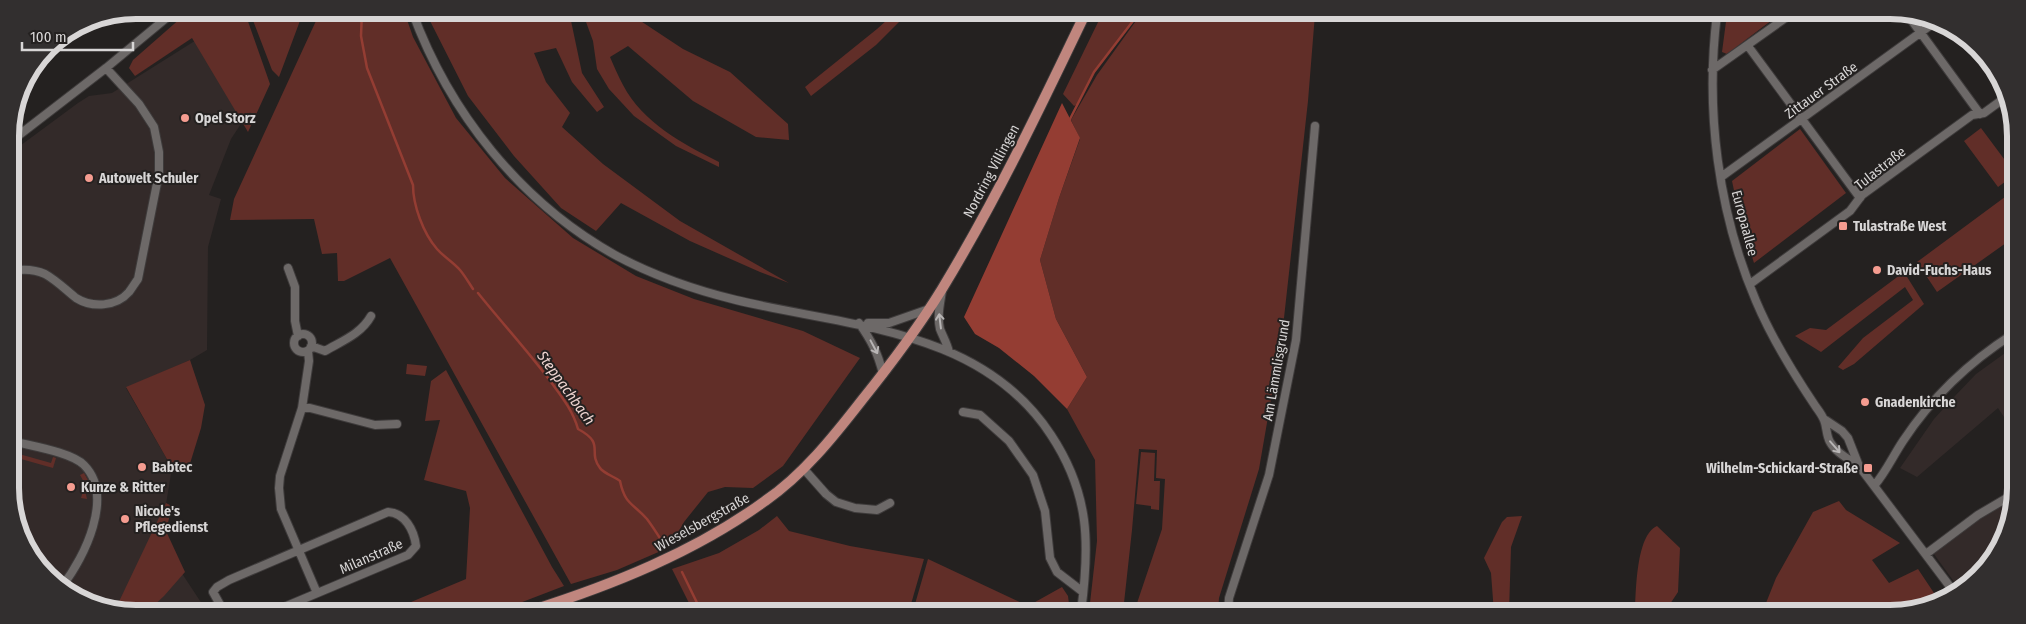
<svg xmlns="http://www.w3.org/2000/svg" width="2026" height="624" font-family="'Fira Sans Condensed',sans-serif">
<rect width="100%" height="100%" fill="#242120"/>
<path fill="#332a29" d="M236,15L265,87L231,139L209,195L221,199L208,247L207,350L190,360L126,388L172,468L160,540L206,610H103L41,571L12,512L10,155L13,151L78,103L89,96L112,93Z
M2012,348V429L1998,408L1917,477L1900,468L1934,419L1954,397L1976,374Z
M2012,495V521L1995,558L1967,588L1960,590L1931,550Z"/>
<path fill="#612e28" d="M190,10H244L270,84L248,132L192,38L135,76L129,68L133,60Z
M249,10H304L279,77L272,70Z
M321,10L404,11L413,37L456,118L505,178L573,238L636,276L694,299L803,331L860,358L783,466L753,488L725,487L708,492L684,522L670,547L617,570L571,584L390,258L344,281H338L337,253L322,254L314,219L230,220L234,199Z
M425,11H577L570,16L582,73L604,107L597,112L572,82L556,48L534,53L546,82L570,113L562,127L603,164L680,221L789,283L760,272L690,241L621,203L596,231L561,208L514,156L468,96Z
M582,11L627,12L683,49L730,72L788,124L789,140L756,137L693,101L628,46L610,57C614,66 618,76 623,85C643,123 683,144 719,162V167L676,146L634,116L609,89L597,69L593,41Z
M896,12H909L876,45L811,96L805,87L877,29Z
M1103,12H1136L1133,21L1094,72L1078,104L1074,106L1063,94Z
M1139,12L1315,14L1308,101L1282,336L1259,469L1219,598L1218,612H1134L1162,529L1165,479L1156,478L1157,450L1139,449L1132,530L1123,612H1089L1097,541L1095,460L1067,409L1087,377L1056,319L1040,260L1059,198L1080,139L1071,120L1097,75L1138,18Z
M1727,14H1780L1727,54L1722,52Z
M1981,128L2013,171V176L1998,187L1964,141Z
M1800,129L1846,193L1754,263L1740,219L1732,181Z
M2013,191V238L1937,292L1917,262Z
M1904,272L1924,304L1854,364L1843,370L1838,367L1863,338L1913,300L1905,287L1821,352L1795,336L1810,328L1826,330Z
M190,360L205,405L201,428L188,470L172,468L126,387Z
M407,364L427,366L425,376L406,374Z
M446,370L552,567L564,586L499,611L392,610L466,579L470,508L466,491L424,480L440,420L425,421L431,381Z
M12,452L51,463L53,457L56,458L53,468L21,459L22,456L12,453Z
M1141,452L1155,453L1154,481H1160L1159,510L1151,509V506L1136,504Z
M84,473L90,484L84,486L87,499L81,498L85,484L80,475Z
M1839,501L1846,510L1900,543L1872,560L1889,583L1918,569L1934,593L1915,607L1898,614L1762,613L1776,578L1813,512Z
M166,503L172,506L166,531L185,572L164,596L149,610H115Z
M777,516L789,531L850,546L924,559L909,611H693L672,569L719,553L759,530Z
M1522,516L1511,547L1509,613H1494L1491,573L1484,558L1502,522L1507,517Z
M1657,526L1680,548L1678,592L1664,613H1635C1636,592 1636,535 1657,526Z
M928,559L1028,606L1062,587L1068,596L1070,612L913,611Z"/>
<path fill="#943d33" d="M1062,103L1080,138L1059,198L1040,260L1056,319L1087,377L1067,409L1034,376L999,348L975,334L964,317Z"/>
<g fill="none" stroke-linecap="round" stroke-linejoin="round">
<path stroke="#943d33" stroke-width="2.5" d="M362,11L361,36L367,68L413,185C413,205 423,233 437,249C444,257 453,262 460,270C465,276 469,283 473,289
M1069,121L1094,72L1133,21L1136,12
M478,293C502,323 528,351 551,382C562,397 573,411 578,429C606,444 587,451 600,468C603,473 615,477 620,481C625,505 633,503 647,519C653,527 658,535 663,543
M682,572L701,611"/>
<g stroke="#3e3b3b" stroke-width="10">
<path id="minor" d="M412,11C449,112 520,202 615,255C652,275 695,290 736,300C848,327 981,328 1051,435C1090,494 1090,544 1081,612
M1717,14C1705,110 1718,212 1756,301C1772,339 1793,373 1816,407C1819,411 1822,415 1824,420C1827,427 1826,435 1830,442C1836,453 1849,459 1859,466
M1907,14L1980,114
M1748,46L1860,198
M1712,70L1791,14
M10,142L106,68L176,10
M1721,177L1935,22
M288,268L295,287V321L298,336
M11,271C22,269 34,269 45,274C56,280 66,290 76,298C92,308 116,307 129,292C132,288 135,283 138,279L159,173V152L154,127L139,104L106,68
M1750,284L1850,211L1862,195L1972,115L1984,113L2006,97
M942,291C940,304 937,316 940,329C943,337 947,343 949,352
M859,323C871,340 878,353 883,374
M868,323H889L929,309
M294 343a9 9 0 1 1 18 0a9 9 0 1 1-18 0Z
M311,346L325,351C342,341 361,334 371,316
M308,351L309,361L302,408L280,476L279,488L281,509L317,593
M302,408H310L375,425L397,424
M963,412L980,415L1009,441L1033,475L1045,511L1050,558L1057,572L1083,592
M1824,419L1842,431L1848,438L1859,466L1954,592
M12,441C31,446 71,452 84,465C115,496 84,558 63,585
M803,468L826,494L836,502L855,508L877,510L890,503
M1874,486C1886,472 1893,456 1903,441C1932,397 1969,362 2013,334
M1926,554L1978,515L2012,495
M223,610L213,592L217,587L229,580L388,512C405,513 414,530 416,546L408,555L277,610
M1228,612L1229,598L1269,475L1296,340L1315,126"/>
</g>
<g stroke="#3e3b3b" stroke-width="12">
<path id="major" d="M530,611C612,585 695,552 765,501C803,475 834,436 862,400C891,364 918,328 942,289C996,200 1041,106 1086,12"/>
</g>
<use href="#minor" stroke="#6d6968" stroke-width="8"/>
<use href="#major" stroke="#c0867e" stroke-width="10"/>
</g>
<defs><path id="oneway-shaft" d="M-6 0H5M1.5-3L5.5 0L1.5 3" fill="none" stroke-width="1.6" stroke-linecap="round" stroke-linejoin="round" transform="scale(1.25)"/></defs>
<g stroke="#b8b5b5">
<use href="#oneway-shaft" transform="translate(940 321) rotate(-97)"/>
<use href="#oneway-shaft" transform="translate(874 347) rotate(62)"/>
<use href="#oneway-shaft" transform="translate(1835 447) rotate(49)"/>
</g>
<g fill="#f59c90" stroke="#242120" stroke-width="2">
<circle cx="185" cy="118" r="5"/>
<circle cx="89" cy="178" r="5"/>
<rect x="1838" y="221" width="10" height="10" rx="2.5"/>
<circle cx="1877" cy="270" r="5"/>
<circle cx="1865" cy="402" r="5"/>
<circle cx="142" cy="467" r="5"/>
<rect x="1863" y="463" width="10" height="10" rx="2.5"/>
<circle cx="71" cy="487" r="5"/>
<circle cx="125" cy="519" r="5"/>
</g>
<g text-anchor="middle" stroke-width="4" stroke-linejoin="round" paint-order="stroke">
<g font-size="14" fill="#d8d6d6" stroke="#242120">
<text transform="translate(1821 90) rotate(-36)" y="5">Zittauer Straße</text>
<text transform="translate(1880 168) rotate(-38)" y="5">Tulastraße</text>
<text transform="translate(991 171) rotate(-62)" y="5">Nordring Villingen</text>
<text transform="translate(1745 223) rotate(75)" y="5">Europaallee</text>
<text transform="translate(1276 370) rotate(-80)" y="5">Am Lämmlisgrund</text>
<text transform="translate(702 522) rotate(-29)" y="5">Wieselsbergstraße</text>
<text transform="translate(371 556) rotate(-24)" y="5">Milanstraße</text>
</g>
<g font-size="14" font-weight="bold" fill="#d8d6d6" stroke="#242120" text-anchor="start">
<text x="195" y="123">Opel Storz</text>
<text x="99" y="183">Autowelt Schuler</text>
<text x="1853" y="231">Tulastraße West</text>
<text x="1887" y="275">David-Fuchs-Haus</text>
<text x="1875" y="407">Gnadenkirche</text>
<text x="152" y="472">Babtec</text>
<text x="1858" y="473" text-anchor="end">Wilhelm-Schickard-Straße</text>
<text x="81" y="492">Kunze &amp; Ritter</text>
<text x="135" y="516">Nicole's<tspan x="135" dy="16">Pflegedienst</tspan></text>
</g>
<g font-size="15" font-style="italic" fill="#eed4d0" stroke="#242120">
<text transform="translate(566 388) rotate(54)" y="5">Steppachbach</text>
</g>
</g>
<path d="M0 0H2026V624H0ZM136 19H1890A117 117 0 0 1 2007 136V488A117 117 0 0 1 1890 605H136A117 117 0 0 1 19 488V136A117 117 0 0 1 136 19Z" fill="#322f2f" fill-rule="evenodd"/>
<path fill="none" stroke="#d8d6d6" stroke-width="6" d="M136 19H1890A117 117 0 0 1 2007 136V488A117 117 0 0 1 1890 605H136A117 117 0 0 1 19 488V136A117 117 0 0 1 136 19Z"/>
<path d="M22 42v8h111v-8" fill="none" stroke="#d8d6d6" stroke-width="2.5"/>
<text x="30" y="42" font-size="15" fill="#d8d6d6" stroke="#242120" stroke-width="4" paint-order="stroke">100 m</text>
</svg>
